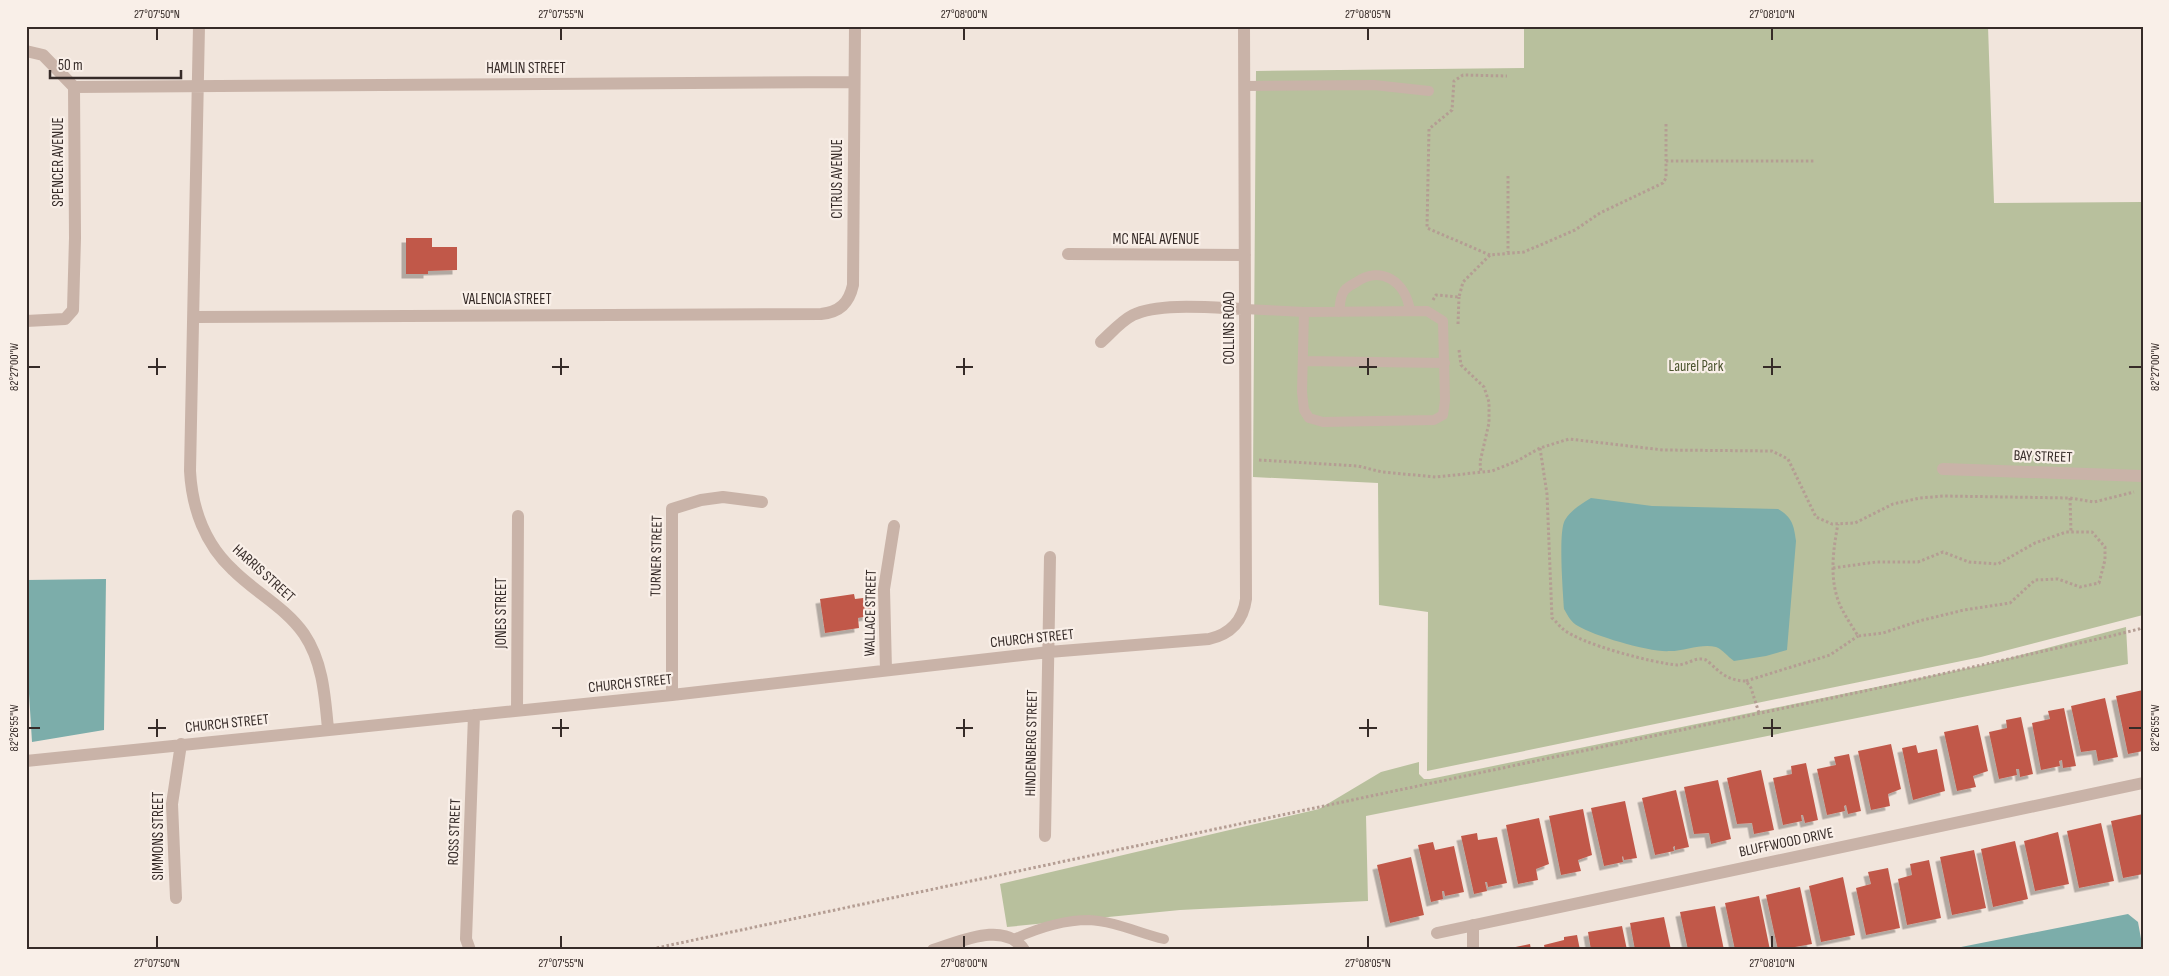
<svg xmlns="http://www.w3.org/2000/svg" width="2169" height="976" font-family="'Sofia Sans Condensed',sans-serif">
<defs>
<filter id="shadow"><feDropShadow dx="-4.5" dy="4.5" stdDeviation="0" flood-color="#0004"/></filter>
</defs>
<rect width="100%" height="100%" fill="#f1e5dc"/>
<path fill="#b8c09d" d="M1524,26H1988L1994,203L2143,202V615L1981,657L1427,771L1428,612L1379,605L1378,483L1253,477L1256,71L1524,68Z
M2126,627L2128,664L1366,816L1368,901L1180,910L1007,927L1000,884L1319,809L1381,772L1419,762V774L1424,779H1430L1983,665Z"/>
<path fill="#7cadaa" d="M1591,498L1652,506L1778,509C1792,517 1794,525 1796,541L1787,650L1766,656L1734,661C1728,657 1722,649 1716,647C1702,643 1685,651 1670,651C1652,653 1594,636 1578,626C1571,622 1568,616 1564,609C1563,593 1558,531 1565,520C1571,510 1581,504 1591,498Z
M106,579L104,730L32,742L26,645V580Z
M2128,914L2138,922L2143,950H1946Z"/>
<path fill="#c1594a" filter="url(#shadow)" d="M406,238H432V247H457V270L428,271V274H406Z
M854,594L855,599L871,597L873,615L858,618L859,628L825,633L820,599Z
M2143,690V751L2128,754L2116,696Z
M2105,698L2118,757L2098,761L2096,750L2081,752L2071,706Z
M2064,708L2076,766L2063,768L2062,760L2059,761L2060,766L2041,770L2032,723L2050,719L2048,711Z
M2021,717L2033,774L2020,777L2019,769H2016L2017,775L1999,779L1989,732L2007,728L2006,720Z
M1978,725L1988,771L1973,776L1976,787L1957,791L1944,732Z
M1891,744L1901,789L1888,794L1890,806L1871,810L1858,751Z
M1916,745L1918,753L1937,749L1945,791L1913,800L1902,748Z
M1849,754L1861,811L1848,814L1846,805L1844,806L1845,811L1827,815L1817,769L1836,765L1834,757Z
M1806,763L1818,820L1805,823L1803,815H1801L1802,821L1783,825L1773,778L1792,774L1791,766Z
M1761,770L1774,830L1754,834L1752,823L1737,824L1727,778Z
M1718,780L1731,839L1711,844L1709,833L1694,834L1684,787Z
M1676,790L1689,847L1675,850V846L1673,847L1674,851L1655,855L1642,798Z
M1625,801L1637,858L1624,860L1623,856L1622,857L1623,862L1604,866L1591,808Z
M1583,809L1592,855L1578,860L1581,871L1561,875L1549,816Z
M2143,814V874L2123,878L2111,821Z
M1539,818L1549,864L1536,869L1538,880L1518,884L1506,825Z
M2101,823L2114,881L2079,888L2067,831Z
M2058,832L2069,884L2035,891L2024,841Z
M1477,833L1478,840L1497,837L1507,883L1488,887L1487,882H1485L1487,891L1474,894L1461,836Z
M2015,841L2028,899L1993,907L1981,849Z
M1433,842L1435,850L1454,846L1464,892L1445,896L1444,891H1442L1443,899L1431,902L1418,845Z
M1974,850L1986,908L1952,915L1940,857Z
M1411,857L1424,915L1390,923L1377,865Z
M1929,860L1941,918L1907,925L1898,879L1912,875L1910,864Z
M1888,868L1900,928L1866,935L1856,888L1871,884L1868,872Z
M1843,877L1855,935L1821,942L1809,886Z
M1800,887L1812,944L1778,950L1766,895Z
M1759,896L1770,950H1735L1725,903Z
M1715,906L1724,950H1688L1680,912Z
M1664,917L1671,950H1635L1630,923Z
M1622,926L1627,950H1591L1588,932Z
M1577,935L1580,950H1545L1544,945L1564,940V937Z
M1530,944L1531,950H1506V949Z"/>
<g fill="none" stroke-linecap="round" stroke-linejoin="round">
<path stroke="#b49d93" stroke-width="3" stroke-dasharray="2.5 2.5" stroke-linecap="butt" d="M1666,124V161
M1508,176V252
M1490,255L1427,228L1429,129L1452,110L1454,81L1463,75L1507,76
M1433,300L1436,295L1459,297L1463,282L1490,255L1524,252L1575,230L1600,213L1663,183L1666,178V161H1814
M1458,324L1459,297
M1459,350L1461,365L1484,387L1489,402V423L1480,462L1481,473
M1540,448L1547,494L1552,618C1556,621 1559,626 1563,629C1580,644 1653,663 1677,665C1687,665 1696,656 1706,660C1709,662 1713,666 1715,668C1725,677 1734,681 1746,681L1751,688L1759,713
M1259,460L1358,466L1382,472L1436,477L1492,471L1517,461L1540,448L1569,439L1663,450L1772,451L1788,459L1816,517L1832,524L1855,523L1893,504L1920,498L1944,496L2070,498L2094,502L2134,492
M2070,498L2071,532
M1833,568L1876,562H1918L1943,552L1969,562L1998,564L2035,543L2066,532H2092L2105,547V560L2099,583L2080,587L2058,579L2035,580L2010,603L1964,610L1919,621L1883,633L1858,636C1852,626 1845,616 1840,605C1829,580 1833,550 1838,524
M1746,681L1830,655L1858,636
M647,950L1888,686L2111,636L2139,629L2143,626"/>
<path stroke="#c9b3a8" stroke-width="10" d="M1244,86L1374,85L1429,91
M1245,309L1304,312L1427,311L1443,321L1445,400L1443,415L1434,420L1323,422L1309,418L1304,410L1302,392L1304,312
M1339,312C1340,306 1340,298 1343,293C1345,288 1351,285 1355,283C1381,264 1406,282 1410,311
M1303,361L1445,363
M1014,939C1036,929 1064,920 1089,920C1114,921 1139,933 1164,939"/>
<path stroke="#c9b3a8" stroke-width="12" d="M199,26L190,471C192,508 205,544 233,570C256,593 285,607 304,634C323,662 325,697 328,729
M26,51L43,55L74,87
M1068,254L1245,255
M194,317L821,314C840,312 849,303 853,285L855,26
M26,321L65,319L73,310L75,238L74,87L854,82
M1101,342C1111,333 1121,321 1133,315C1159,302 1216,308 1245,309
M1943,469L2143,476
M886,670L884,589L894,526
M672,695V509L701,500L723,497L762,502
M517,710L518,516
M26,761L672,695L1049,652L1209,639C1231,634 1243,621 1246,599L1244,26
M1045,836L1050,557
M176,898L172,804L181,744
M1473,925V950
M1437,933L2143,783
M470,950L466,939L474,715
M933,950C960,942 1005,920 1024,950"/>
</g>
<path fill="none" stroke="#362b28" stroke-width="2" d="M157,28V40M561,28V40M964,28V40M1368,28V40M1772,28V40M157,358V375M561,358V375M964,358V375M1368,358V375M1772,358V375M28,367H40M148,367H166M552,367H569M956,367H973M1359,367H1377M1763,367H1781M2129,367H2142M157,719V737M561,719V737M964,719V737M1368,719V737M1772,719V737M28,728H40M148,728H166M552,728H569M956,728H973M1359,728H1377M1763,728H1781M2129,728H2142M157,936V948M561,936V948M964,936V948M1368,936V948M1772,936V948"/>
<g text-anchor="middle" stroke-width="4.5" stroke-linejoin="round" paint-order="stroke">
<g font-size="15" fill="#362b28" stroke="#f9efe8">
<text x="526" y="73">HAMLIN STREET</text>
<text transform="translate(58 162) rotate(-90)" y="5">SPENCER AVENUE</text>
<text transform="translate(837 179) rotate(-90)" y="5">CITRUS AVENUE</text>
<text x="1156" y="244">MC NEAL AVENUE</text>
<text x="507" y="304">VALENCIA STREET</text>
<text transform="translate(1229 328) rotate(-90)" y="5">COLLINS ROAD</text>
<text transform="translate(2043 456) rotate(2)" y="5">BAY STREET</text>
<text transform="translate(656 556) rotate(-89)" y="5">TURNER STREET</text>
<text transform="translate(264 573) rotate(42)" y="5">HARRIS STREET</text>
<text transform="translate(501 613) rotate(-90)" y="5">JONES STREET</text>
<text transform="translate(870 613) rotate(-89)" y="5">WALLACE STREET</text>
<text transform="translate(1032 638) rotate(-6)" y="5">CHURCH STREET</text>
<text transform="translate(630 683) rotate(-6)" y="5">CHURCH STREET</text>
<text transform="translate(227 723) rotate(-6)" y="5">CHURCH STREET</text>
<text transform="translate(1031 743) rotate(-89)" y="5">HINDENBERG STREET</text>
<text transform="translate(454 832) rotate(-88)" y="5">ROSS STREET</text>
<text transform="translate(158 836) rotate(-90)" y="5">SIMMONS STREET</text>
<text transform="translate(1786 842) rotate(-12)" y="5">BLUFFWOOD DRIVE</text>
</g>
<g font-size="15" fill="#4a532d" stroke="#f9efe8">
<text x="1696" y="371">Laurel Park</text>
</g>
</g>
<rect width="2169" height="976" fill="none" stroke="#f9efe8" stroke-width="55"/>
<path d="M50 70v8h131v-8" fill="none" stroke="#362b28" stroke-width="2.5"/>
<text x="58" y="70" font-size="15" fill="#362b28" stroke="#f9efe8" stroke-width="4" paint-order="stroke">50 m</text>
<rect x="28" y="28" width="2114" height="920" fill="none" stroke="#362b28" stroke-width="2"/>
<g font-size="12" text-anchor="middle" fill="#362b28">
<text x="157" y="18">27°07'50"N</text>
<text x="561" y="18">27°07'55"N</text>
<text x="964" y="18">27°08'00"N</text>
<text x="1368" y="18">27°08'05"N</text>
<text x="1772" y="18">27°08'10"N</text>
<text transform="translate(2155 367) rotate(-90)" y="4">82°27'00"W</text>
<text transform="translate(14 367) rotate(-90)" y="4">82°27'00"W</text>
<text transform="translate(2155 728) rotate(-90)" y="4">82°26'55"W</text>
<text transform="translate(14 728) rotate(-90)" y="4">82°26'55"W</text>
<text x="157" y="967">27°07'50"N</text>
<text x="561" y="967">27°07'55"N</text>
<text x="964" y="967">27°08'00"N</text>
<text x="1368" y="967">27°08'05"N</text>
<text x="1772" y="967">27°08'10"N</text>
</g>
</svg>
